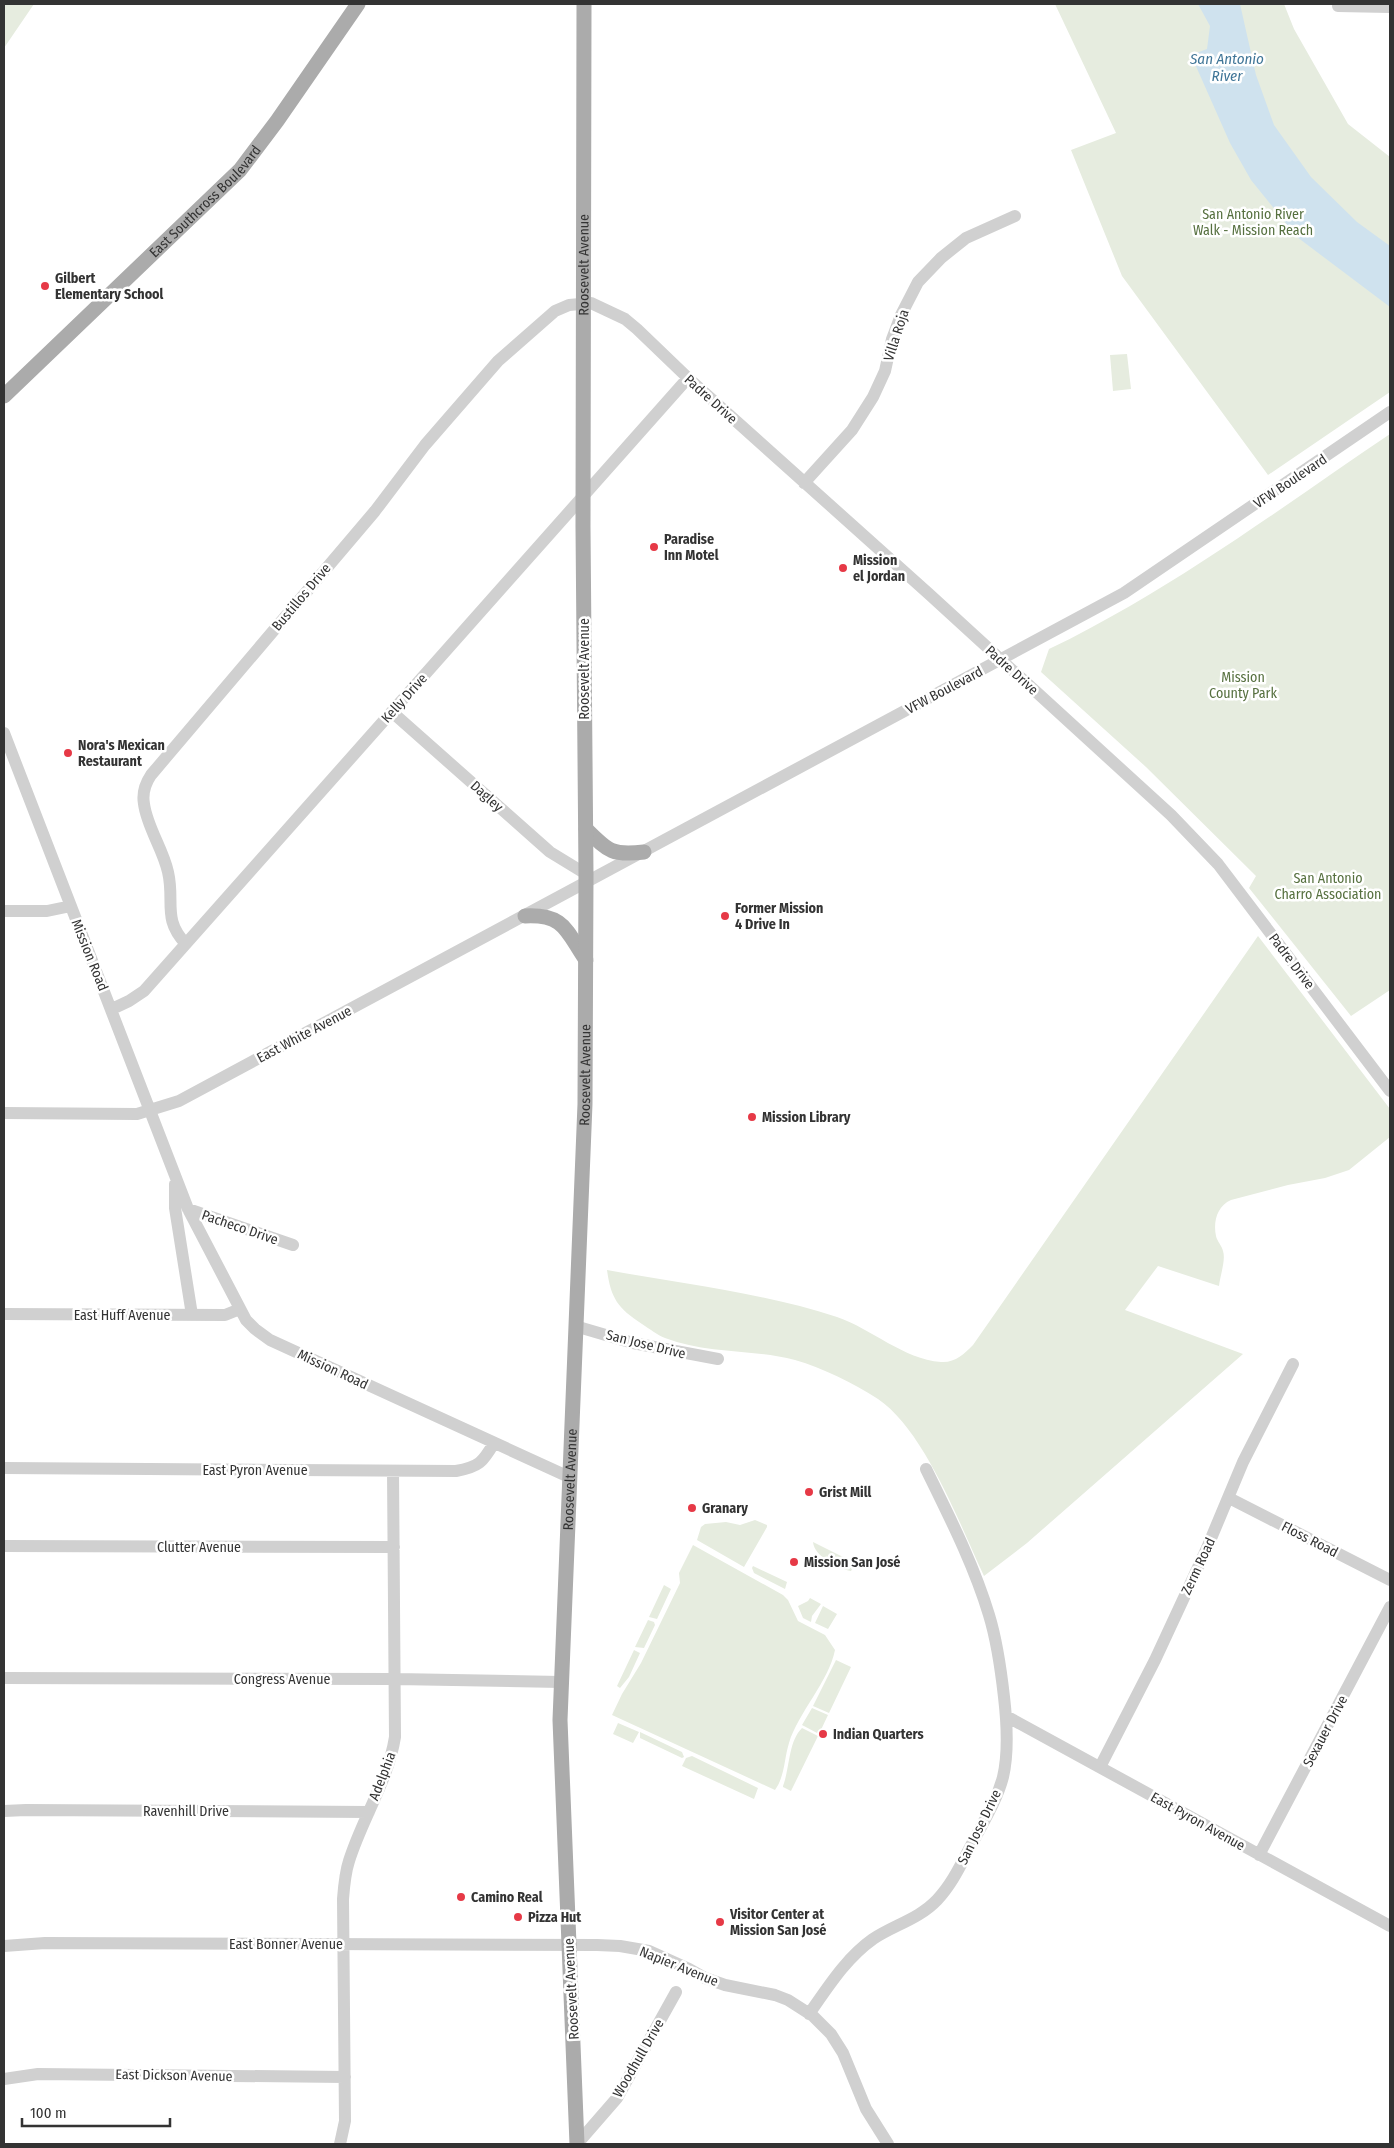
<svg xmlns="http://www.w3.org/2000/svg" width="1394" height="2148" font-family="'Fira Sans Condensed',sans-serif">
<rect width="100%" height="100%" fill="#fff"/>
<path fill="#e6ecdf" d="M4,4H34L4,48Z
M1055,4H1284L1294,29L1348,124L1390,157V392L1268,475L1122,276L1071,150L1116,133Z
M1127,354L1131,389L1113,391L1110,355Z
M1390,434V990L1351,1016L1249,888L1256,876L1146,767L1041,672L1049,649C1077,636 1103,621 1130,606C1220,554 1304,492 1390,434Z
M1258,936L1390,1109V1137L1349,1170L1325,1178L1288,1185L1231,1200C1217,1206 1213,1222 1216,1236C1217,1241 1222,1246 1223,1251C1226,1260 1220,1276 1219,1286L1158,1266L1125,1310L1243,1354L1027,1543L984,1576C960,1525 925,1431 878,1399C853,1383 823,1368 795,1360C753,1349 706,1354 665,1338C657,1335 650,1329 642,1324C618,1308 611,1299 607,1270C684,1284 763,1293 837,1317C872,1329 903,1359 941,1362C955,1363 964,1354 973,1345Z
M755,1520L767,1525V1527L744,1567L697,1540L701,1527L705,1524L726,1522L740,1525Z
M813,1542L855,1563L851,1571C838,1569 814,1556 813,1542Z
M693,1545L783,1595L788,1600L798,1621L825,1635L835,1650C829,1681 798,1713 789,1743C784,1759 785,1776 775,1790L612,1715L622,1694L641,1663L680,1583L679,1573Z
M753,1566L787,1582L785,1589L754,1573L752,1568Z
M664,1585L671,1589L657,1619L649,1617Z
M810,1598L821,1604L812,1616L811,1622L803,1618L798,1606L808,1601Z
M823,1606L837,1614L828,1629L815,1623Z
M648,1620L654,1622L655,1625L644,1648L635,1647Z
M634,1650L640,1653L629,1677L620,1688L617,1686Z
M836,1660L851,1667L829,1713L813,1706Z
M812,1708L828,1715L819,1734L802,1725Z
M618,1723L639,1732L633,1743L613,1734Z
M802,1728L818,1736L791,1791L783,1787V1786C790,1768 788,1742 802,1728Z
M640,1732L682,1752L684,1757L682,1758L640,1738Z
M692,1756L758,1788L754,1799L682,1766L686,1758Z"/>
<path fill="#cfe2ee" d="M1198,4H1240L1256,75L1274,125L1311,177L1357,222L1390,246V307L1297,237L1251,180L1230,143L1191,55L1207,49L1210,26Z"/>
<g fill="none" stroke-linecap="round" stroke-linejoin="round">
<path stroke="#d0d0d0" stroke-width="12" d="M1338,6L1390,7
M804,483L852,430L873,397L885,371L892,339L901,315L918,282L941,258L966,238L1015,216
M392,712L550,852L586,874
M4,733L188,1209L246,1320L255,1329L270,1340L569,1477
M4,911H47L71,906
M186,944C162,919 175,902 168,872C163,849 147,827 144,804C142,793 145,784 151,775L375,511L425,445L498,361L555,311L569,305L591,303L625,319L637,329L688,378L929,594L1171,815L1218,864L1390,1091
M112,1009L129,1001L144,991L688,378
M4,1113L137,1114L179,1101L1124,593L1390,412
M175,1184V1208L192,1315
M188,1209L293,1245
M4,1314L225,1315L240,1309
M575,1326L633,1343L718,1359
M4,1468L456,1471C479,1467 483,1462 494,1443
M1229,1498L1390,1580
M4,1546L394,1547
M4,1678L396,1679L561,1682
M1006,1716L1390,1926
M1100,1767L1155,1660L1207,1548L1243,1462L1293,1364
M4,1811L26,1810L369,1812
M1259,1855L1390,1607
M4,1946L45,1943L597,1945L620,1946L649,1951L689,1969L705,1978L725,1985L775,1995L788,2000L813,2016L831,2034L843,2053L866,2109L888,2144
M809,2014C828,1987 846,1958 873,1939C894,1925 919,1919 937,1900C953,1883 962,1862 973,1842C984,1821 997,1800 1003,1777C1009,1752 1007,1723 1004,1697C1001,1670 997,1641 989,1615C974,1565 949,1516 926,1469
M4,2079L38,2074L345,2077
M340,2144L345,2121L343,1899C344,1886 345,1873 349,1861C362,1819 388,1781 395,1737L393,1471
M577,2144L617,2098L676,1992"/>
<g stroke="#ababab" stroke-width="15">
<path id="s1" d="M4,396L240,170L277,121L358,4"/>
<path d="M586,829C608,851 612,856 644,852"/>
<path d="M525,916C565,914 566,931 586,960"/>
<path id="s2" d="M577,2144L560,1720L585,1104L586,874L583,527L584,4"/>
</g>
</g>
<g fill="#e63946" stroke="#fff" stroke-width="2">
<circle cx="45" cy="286" r="5"/>
<circle cx="654" cy="547" r="5"/>
<circle cx="843" cy="568" r="5"/>
<circle cx="68" cy="753" r="5"/>
<circle cx="725" cy="916" r="5"/>
<circle cx="752" cy="1117" r="5"/>
<circle cx="809" cy="1492" r="5"/>
<circle cx="692" cy="1508" r="5"/>
<circle cx="794" cy="1562" r="5"/>
<circle cx="823" cy="1734" r="5"/>
<circle cx="461" cy="1897" r="5"/>
<circle cx="518" cy="1917" r="5"/>
<circle cx="720" cy="1922" r="5"/>
</g>
<g text-anchor="middle" stroke-width="5" stroke-linejoin="round" paint-order="stroke">
<g font-size="14" fill="#333" stroke="#fff">
<text dy="5" stroke="none"><textPath href="#s1" startOffset="280">East Southcross Boulevard</textPath></text>
<text dy="5" stroke="none"><textPath href="#s2" startOffset="1880">Roosevelt Avenue</textPath></text>
<text transform="translate(896 335) rotate(-72)" y="5">Villa Roja</text>
<text transform="translate(711 399) rotate(42)" y="5">Padre Drive</text>
<text transform="translate(1290 481) rotate(-34)" y="5">VFW Boulevard</text>
<text transform="translate(301 597) rotate(-50)" y="5">Bustillos Drive</text>
<text transform="translate(584 669) rotate(-90)" y="5">Roosevelt Avenue</text>
<text transform="translate(1012 670) rotate(42)" y="5">Padre Drive</text>
<text transform="translate(944 690) rotate(-28)" y="5">VFW Boulevard</text>
<text transform="translate(404 698) rotate(-48)" y="5">Kelly Drive</text>
<text transform="translate(487 796) rotate(42)" y="5">Dagley</text>
<text transform="translate(90 955) rotate(68)" y="5">Mission Road</text>
<text transform="translate(1292 961) rotate(53)" y="5">Padre Drive</text>
<text transform="translate(304 1034) rotate(-28)" y="5">East White Avenue</text>
<text dy="5" stroke="none"><textPath href="#s2" startOffset="1070">Roosevelt Avenue</textPath></text>
<text transform="translate(240 1227) rotate(19)" y="5">Pacheco Drive</text>
<text x="122" y="1320">East Huff Avenue</text>
<text transform="translate(646 1344) rotate(14)" y="5">San Jose Drive</text>
<text transform="translate(333 1369) rotate(25)" y="5">Mission Road</text>
<text x="255" y="1475">East Pyron Avenue</text>
<text dy="5" stroke="none"><textPath href="#s2" startOffset="665">Roosevelt Avenue</textPath></text>
<text transform="translate(1310 1539) rotate(27)" y="5">Floss Road</text>
<text x="199" y="1552">Clutter Avenue</text>
<text transform="translate(1198 1566) rotate(-65)" y="5">Zerm Road</text>
<text x="282" y="1684">Congress Avenue</text>
<text transform="translate(1325 1731) rotate(-62)" y="5">Sexauer Drive</text>
<text transform="translate(382 1776) rotate(-69)" y="5">Adelphia</text>
<text x="186" y="1816">Ravenhill Drive</text>
<text transform="translate(1198 1821) rotate(29)" y="5">East Pyron Avenue</text>
<text transform="translate(979 1827) rotate(-64)" y="5">San Jose Drive</text>
<text x="286" y="1949">East Bonner Avenue</text>
<text transform="translate(679 1966) rotate(22)" y="5">Napier Avenue</text>
<text transform="translate(571 1989) rotate(-93)" y="5">Roosevelt Avenue</text>
<text transform="translate(638 2058) rotate(-60)" y="5">Woodhull Drive</text>
<text transform="translate(174 2075) rotate(1)" y="5">East Dickson Avenue</text>
</g>
<g font-size="14" fill="#56703f" stroke="#fff">
<text x="1253" y="219">San Antonio River<tspan x="1253" dy="16">Walk - Mission Reach</tspan></text>
<text x="1243" y="682">Mission<tspan x="1243" dy="16">County Park</tspan></text>
<text x="1328" y="883">San Antonio<tspan x="1328" dy="16">Charro Association</tspan></text>
</g>
<g font-size="14" font-weight="bold" fill="#333" stroke="#fff" text-anchor="start">
<text x="55" y="283">Gilbert<tspan x="55" dy="16">Elementary School</tspan></text>
<text x="664" y="544">Paradise<tspan x="664" dy="16">Inn Motel</tspan></text>
<text x="853" y="565">Mission<tspan x="853" dy="16">el Jordan</tspan></text>
<text x="78" y="750">Nora's Mexican<tspan x="78" dy="16">Restaurant</tspan></text>
<text x="735" y="913">Former Mission<tspan x="735" dy="16">4 Drive In</tspan></text>
<text x="762" y="1122">Mission Library</text>
<text x="819" y="1497">Grist Mill</text>
<text x="702" y="1513">Granary</text>
<text x="804" y="1567">Mission San José</text>
<text x="833" y="1739">Indian Quarters</text>
<text x="471" y="1902">Camino Real</text>
<text x="730" y="1919">Visitor Center at<tspan x="730" dy="16">Mission San José</tspan></text>
<text x="528" y="1922">Pizza Hut</text>
</g>
<g font-size="15" font-style="italic" fill="#3f7597" stroke="#fff">
<text x="1227" y="64">San Antonio<tspan x="1227" dy="17">River</tspan></text>
</g>
</g>
<rect width="1394" height="2148" fill="none" stroke="#333333" stroke-width="10"/>
<path d="M22 2118v8h148v-8" fill="none" stroke="#333333" stroke-width="2.5"/>
<text x="30" y="2118" font-size="15" fill="#333333" stroke="#ffffff" stroke-width="4" paint-order="stroke">100 m</text>
</svg>
